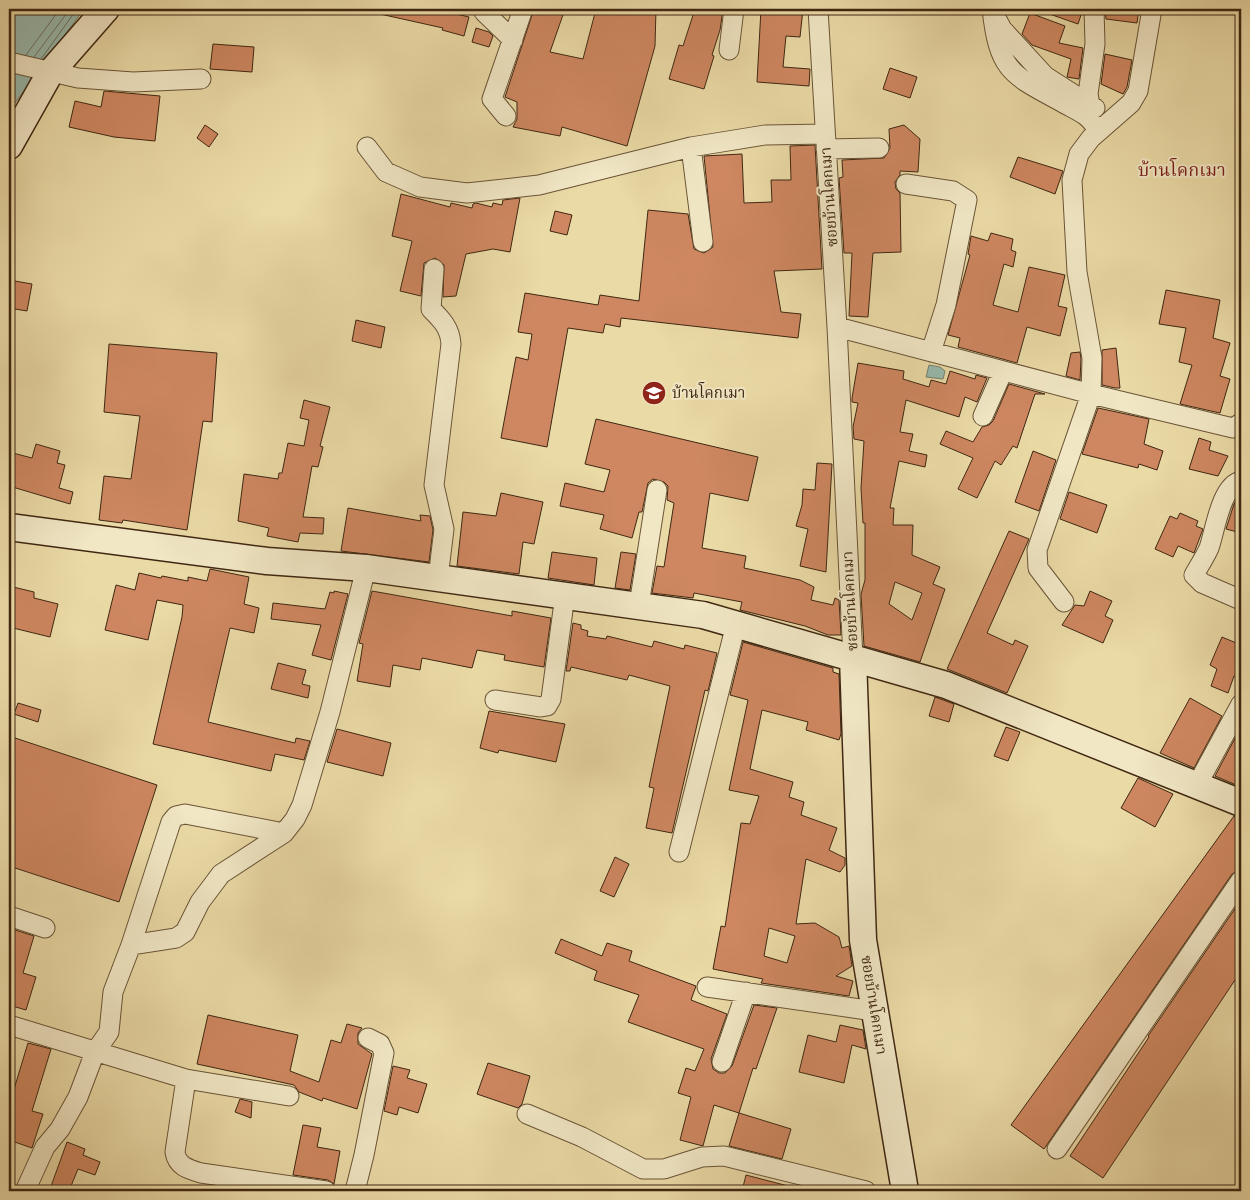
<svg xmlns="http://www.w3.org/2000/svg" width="1250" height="1200" font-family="Cardo,'Noto Serif Thai',serif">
<rect width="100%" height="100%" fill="#eadaa6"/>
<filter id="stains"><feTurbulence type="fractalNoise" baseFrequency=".004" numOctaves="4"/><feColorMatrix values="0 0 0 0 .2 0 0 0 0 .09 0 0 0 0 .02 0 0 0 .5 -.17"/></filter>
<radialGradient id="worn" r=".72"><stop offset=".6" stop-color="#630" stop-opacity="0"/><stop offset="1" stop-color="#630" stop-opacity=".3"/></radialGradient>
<path fill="#98baad" stroke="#747f6f" d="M9,9H84L9,111Z
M929,365L940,367L945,371L943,379L926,377Z"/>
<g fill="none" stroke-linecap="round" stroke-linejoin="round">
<path stroke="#6c7060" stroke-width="1" d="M26,55L60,9
M34,57L70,9
M41,59L77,9"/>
</g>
<path fill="#ce8760" stroke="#3f2712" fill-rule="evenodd" d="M380,9H435L469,17L464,36L442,30L443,28L380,14Z
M534,9H565L550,52L583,59L596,9H656L655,46L627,146L562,127L560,136L513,127L517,119V102L505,97Z
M695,9H723L720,30L712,55L714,56L704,89L669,79L679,45L683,46Z
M761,9H803L800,37L786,36L783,67L810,69L809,86L757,82Z
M1041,9H1083L1078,24L1041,11Z
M1105,9H1139L1137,23L1106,19Z
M1030,13L1065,26L1059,43L1083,48L1079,79L1067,77L1071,59L1032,45L1022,34Z
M476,28L489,32L493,36L489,47L472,42Z
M213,44L254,47L252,72L210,69Z
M1105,54L1132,60L1127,87L1123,94L1101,84Z
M890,68L917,77L910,98L883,89Z
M104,91L160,96L155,141L114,137L69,127L75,101L101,107Z
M205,125L218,134L209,147L197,138Z
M904,125L920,139L918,172L900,171V175L895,182L896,189L900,193L901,252L873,253L868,317L849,316L852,253H844L839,178L843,177L842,160L884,158L890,148L889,129Z
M815,145L822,269L774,271L781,312L801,314L798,338L621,318L620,327L605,324L603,333L568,328L547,447L501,438L516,357L528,360L532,334L518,332L525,293L598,305L600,295L639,301L648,210L688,214L694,249L704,253L713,247L704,156L742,154L744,203L772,202L771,180H791L790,146Z
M1018,157L1063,171L1055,194L1010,177Z
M401,194L450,207L451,203L472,208L473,204L476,203L492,207L493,203L502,205L503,200L520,198L510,252L493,249L466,254L456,296L443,297L444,265L435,258L424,263L421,296L400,291L412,241L392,236Z
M555,211L572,215L567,235L550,231Z
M991,233L1013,239L1011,250L1016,252L1013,267L1004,264L993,305L1018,312L1029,267L1065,275L1058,306L1067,308L1060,336L1027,327L1017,363L958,347L960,338L948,335L970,255L968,254L971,236L988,241Z
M9,280L32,284L27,311L9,308Z
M1166,290L1220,300L1213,338L1230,343L1220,376L1230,379L1220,413L1180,404L1192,365L1179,362L1186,328L1159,324Z
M356,320L385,327L381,348L352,341Z
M109,344L217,353L212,422L203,421L187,530L123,520L122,523L99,520L104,476L131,479L140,416L104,412Z
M1116,348L1120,388H1115L1102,385V350Z
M1080,352L1081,359L1080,380L1066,376L1071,353Z
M858,363L904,371L903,379L929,387L931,380L946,384L950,371L975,379L976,375L987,378L977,402L965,397L959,417L906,400L900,432L913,434L909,451L927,455L925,467L899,461L890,508H894L893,525H913L912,555L940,567L933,584L945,589L920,662L864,646L861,594L865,580V523H863L861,488L864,441L854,439L853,427L858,403L852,402V398ZM895,582L922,593L912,620L889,604Z
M1009,384L1045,394H1035L1017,448L1013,446L1001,465L995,461L977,498L958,489L973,458L940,444L946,431L973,442L982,427L989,425L993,421Z
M304,400L330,407L320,446L323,447L318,467L312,466L303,517L324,518L323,534L300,533L298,542L267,536L269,528L238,521L244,474L278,479L279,473H282L288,443L304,446L309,420L300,418Z
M1098,408L1149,419L1144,444L1163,451L1157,470L1139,464L1138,468L1082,454Z
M596,419L758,457L748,501L710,493L702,548L746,556L744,568L800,580L814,587L811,600L833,605L835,598L839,600L841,635H828L805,626L740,610L742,602L694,593L693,598L652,593L657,566L664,567L674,503L667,500L668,486L664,482L653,479L648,483L642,512H639L632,538L600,529L604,515L560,506L565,483L604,492L610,470L585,464Z
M1199,438L1211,442L1209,450L1228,456L1218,476L1189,469Z
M36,444L60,451L57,463L65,465L59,488L73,492L70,504L9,486V452L32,458Z
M1033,451L1056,460L1039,511L1015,502Z
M817,463L832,464L826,572L800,566L808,529L796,526L802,505L803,489L815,490Z
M1069,492L1107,505L1097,533L1060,519Z
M501,493L543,502L534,544L523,542L519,574L457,566L463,512L496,516Z
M1241,493V533L1226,529L1234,504Z
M348,508L421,521L420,515L430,516L433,530L429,562L341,551Z
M1180,513L1198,521L1196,526L1203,529L1194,553L1178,546L1173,557L1155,549L1170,516L1177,519Z
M1009,531L1029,539L987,633L1013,645L1015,640L1028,646L1007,693L947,669Z
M552,552L597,558L594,585L548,578Z
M621,552L636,554L630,590L615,588Z
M210,569L249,577L244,604L259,608L254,633L230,628L208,722L295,743L296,738L310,741L304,760L275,754L271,771L153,744L182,617L183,605L157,600L148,640L105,630L116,585L135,590L139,573L161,578L162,576L188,581V577L207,581Z
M9,586L34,592V598L58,604L50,637L9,627Z
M334,591L348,594L331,660L312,655L321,625L271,619L273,603L325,609L330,592L334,593Z
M372,591L512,616V611L551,618L544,667L504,660L505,655L477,650L472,668L422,658L420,670L393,665L390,687L357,681L363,644L359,643Z
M1090,591L1112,601L1105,616L1113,620L1103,643L1062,625L1075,605L1084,606Z
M573,623L581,625V629L588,631L587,636L606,639L607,636L652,647L654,641L684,649L685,645L717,653L708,691L705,690L672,833L646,828L654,788L649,787L670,686L629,675L627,680L571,667L570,671H566Z
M1222,637L1241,645V679L1234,676L1228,693L1211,686L1217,669L1210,665Z
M743,642L833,668V672L839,674L841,734L839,740L806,730L808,722L762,710L750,769L793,782L789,797L804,802L801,815L837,828L829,850L845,858V865L840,872L806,859L796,924L815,923L839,937L842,948L849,946L852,966L836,976L853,981L849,996L761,983L763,979L713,969L721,926L725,927L741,823L750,824L759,796L729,790L748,700L730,695ZM769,928L795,936L787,963L764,956Z
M278,663L306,670L302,684L310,686L308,698L271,689Z
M935,697L954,704L949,722L929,716Z
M1190,698L1222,716L1194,768L1160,753Z
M18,703L41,710L38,722L14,714Z
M489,711L565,724L556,762L499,750L498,753L480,748Z
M1006,727L1020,732L1008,761L994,756Z
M1241,727V787L1215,776Z
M337,729L391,743L383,776L327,762Z
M9,736L157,785L119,902L9,866Z
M1138,778L1173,794L1155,827L1121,808Z
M1234,816L1241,818V869L1232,874L1044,1149L1011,1125Z
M615,857L629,864L614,897L600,891Z
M1241,900V971L1103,1178L1070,1156L1149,1037L1148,1036Z
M9,928L34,936L23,973L36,977L26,1010L9,1005Z
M561,939L602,956L607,943L632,951L629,961L696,986L691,1000L727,1014L711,1059L713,1069L719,1073H725L732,1066L754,1005L777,1008L756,1069L753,1068L739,1113L714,1105L703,1146L680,1140L691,1097L678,1093L686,1068L695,1071L704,1049L628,1022L639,995L594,980L597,971L555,953Z
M208,1015L298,1035L290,1071L319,1082L331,1040L341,1043L347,1024L362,1028L358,1033V1044L372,1054L357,1109L323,1098L322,1101L299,1092L294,1085L197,1064Z
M840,1025L863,1030L866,1049L852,1045L844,1083L799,1072L808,1035L836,1042Z
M28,1043L51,1049L32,1111L43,1114L32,1148L9,1140L13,1124L9,1122V1099H11Z
M488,1063L530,1076L522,1104L518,1108L477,1094Z
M393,1066L410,1070L407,1078L427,1084L418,1113L399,1107L397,1115L384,1111Z
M240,1099L252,1102L251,1118L235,1112Z
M739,1113L791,1129L782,1159L729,1146Z
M303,1125L321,1128L317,1147L340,1151L334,1184L328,1180L293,1175Z
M67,1142L85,1149L83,1155L100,1162L95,1175L78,1169L69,1191H56L50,1189Z
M746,1175L792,1187V1191H742Z"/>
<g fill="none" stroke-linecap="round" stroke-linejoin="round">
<g stroke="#6a5437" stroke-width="21">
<path id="street" d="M818,9L837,327L853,658
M992,9C999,74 1013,75 1067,105C1082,113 1090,116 1098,131
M484,12L513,40
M995,16L1002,29L1045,76L1095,108
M729,50L734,9
M9,62L78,78L133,82L201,79
M1090,105L1088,94L1095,44L1094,9
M506,116L492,99L523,9
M367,147L386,172L420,187L467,193L539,185L691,147L765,135L825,134
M691,147L703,242
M826,149L879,148
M906,184L953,191L967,200L946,305L931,352
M434,269L431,309C442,320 450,328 451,344L434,485L444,529L438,578
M837,327L1091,394L1233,428L1241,423
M983,416L1003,371
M1241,481C1221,485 1215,531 1209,548C1205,557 1199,566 1194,575L1202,583L1241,600
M1064,602L1038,568L1037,550L1091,394L1092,358L1077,272L1072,180L1079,154L1091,138L1131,103L1138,91L1152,9
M639,605L657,490
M495,700L541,707L547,706L551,699L565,595
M1197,785L1241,704
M679,852L736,624
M9,916L45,928
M131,945L171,822L176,816L185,814L284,833
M707,987L874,1011
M9,1025L186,1079L289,1096
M722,1062L746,992
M186,1079L175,1152C177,1166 188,1169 201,1173L326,1191
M527,1114L582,1137L643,1169H664L702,1157L724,1156L866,1191
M1057,1149L1241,880
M25,1191L45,1147L60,1129L78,1097L95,1052L109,1032L113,992L131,945L176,938L185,932L200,902L221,874L284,833L295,819L302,805L330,712L366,568
M355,1191L364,1155L384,1053L380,1044L368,1038"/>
</g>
<g stroke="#3f2712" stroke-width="29">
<path id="secondary" d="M9,146L50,73L106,9
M9,527L267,561L366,568L703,615L946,685L1241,803
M853,658L863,940L905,1191"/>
</g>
<use href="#street" stroke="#f1e7c5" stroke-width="19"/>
<use href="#secondary" stroke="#f1e7c5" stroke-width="26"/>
</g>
<defs>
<g id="school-disc" transform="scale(1.25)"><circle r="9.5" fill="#8f2418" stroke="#f1e7c5"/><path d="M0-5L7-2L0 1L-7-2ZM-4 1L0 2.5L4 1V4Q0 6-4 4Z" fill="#fff"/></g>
</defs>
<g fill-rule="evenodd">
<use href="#school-disc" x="654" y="393"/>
</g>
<g text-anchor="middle" stroke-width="4" stroke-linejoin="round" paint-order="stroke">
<g font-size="15" fill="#3f2712" stroke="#f1e7c5">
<text transform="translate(829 197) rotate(-94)" y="5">ซอยบ้านโคกเมา</text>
<text transform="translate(850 601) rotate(-93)" y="5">ซอยบ้านโคกเมา</text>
<text transform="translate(874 1005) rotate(81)" y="5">ซอยบ้านโคกเมา</text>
</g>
<g font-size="15" fill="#3f2712" stroke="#f1e7c5" text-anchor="start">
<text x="672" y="398">บ้านโคกเมา</text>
</g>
<g font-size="18" fill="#7a1f14" stroke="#f1e7c5">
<text x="1182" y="176">บ้านโคกเมา</text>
</g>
</g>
<rect width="1250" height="1200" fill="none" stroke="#eadaa6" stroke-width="30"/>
<rect x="10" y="10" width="1230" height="1180" fill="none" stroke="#3f2712" stroke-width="2.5"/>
<rect x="15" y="15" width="1220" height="1170" fill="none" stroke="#3f2712"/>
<rect width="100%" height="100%" filter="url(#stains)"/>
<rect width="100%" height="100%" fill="url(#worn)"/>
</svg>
